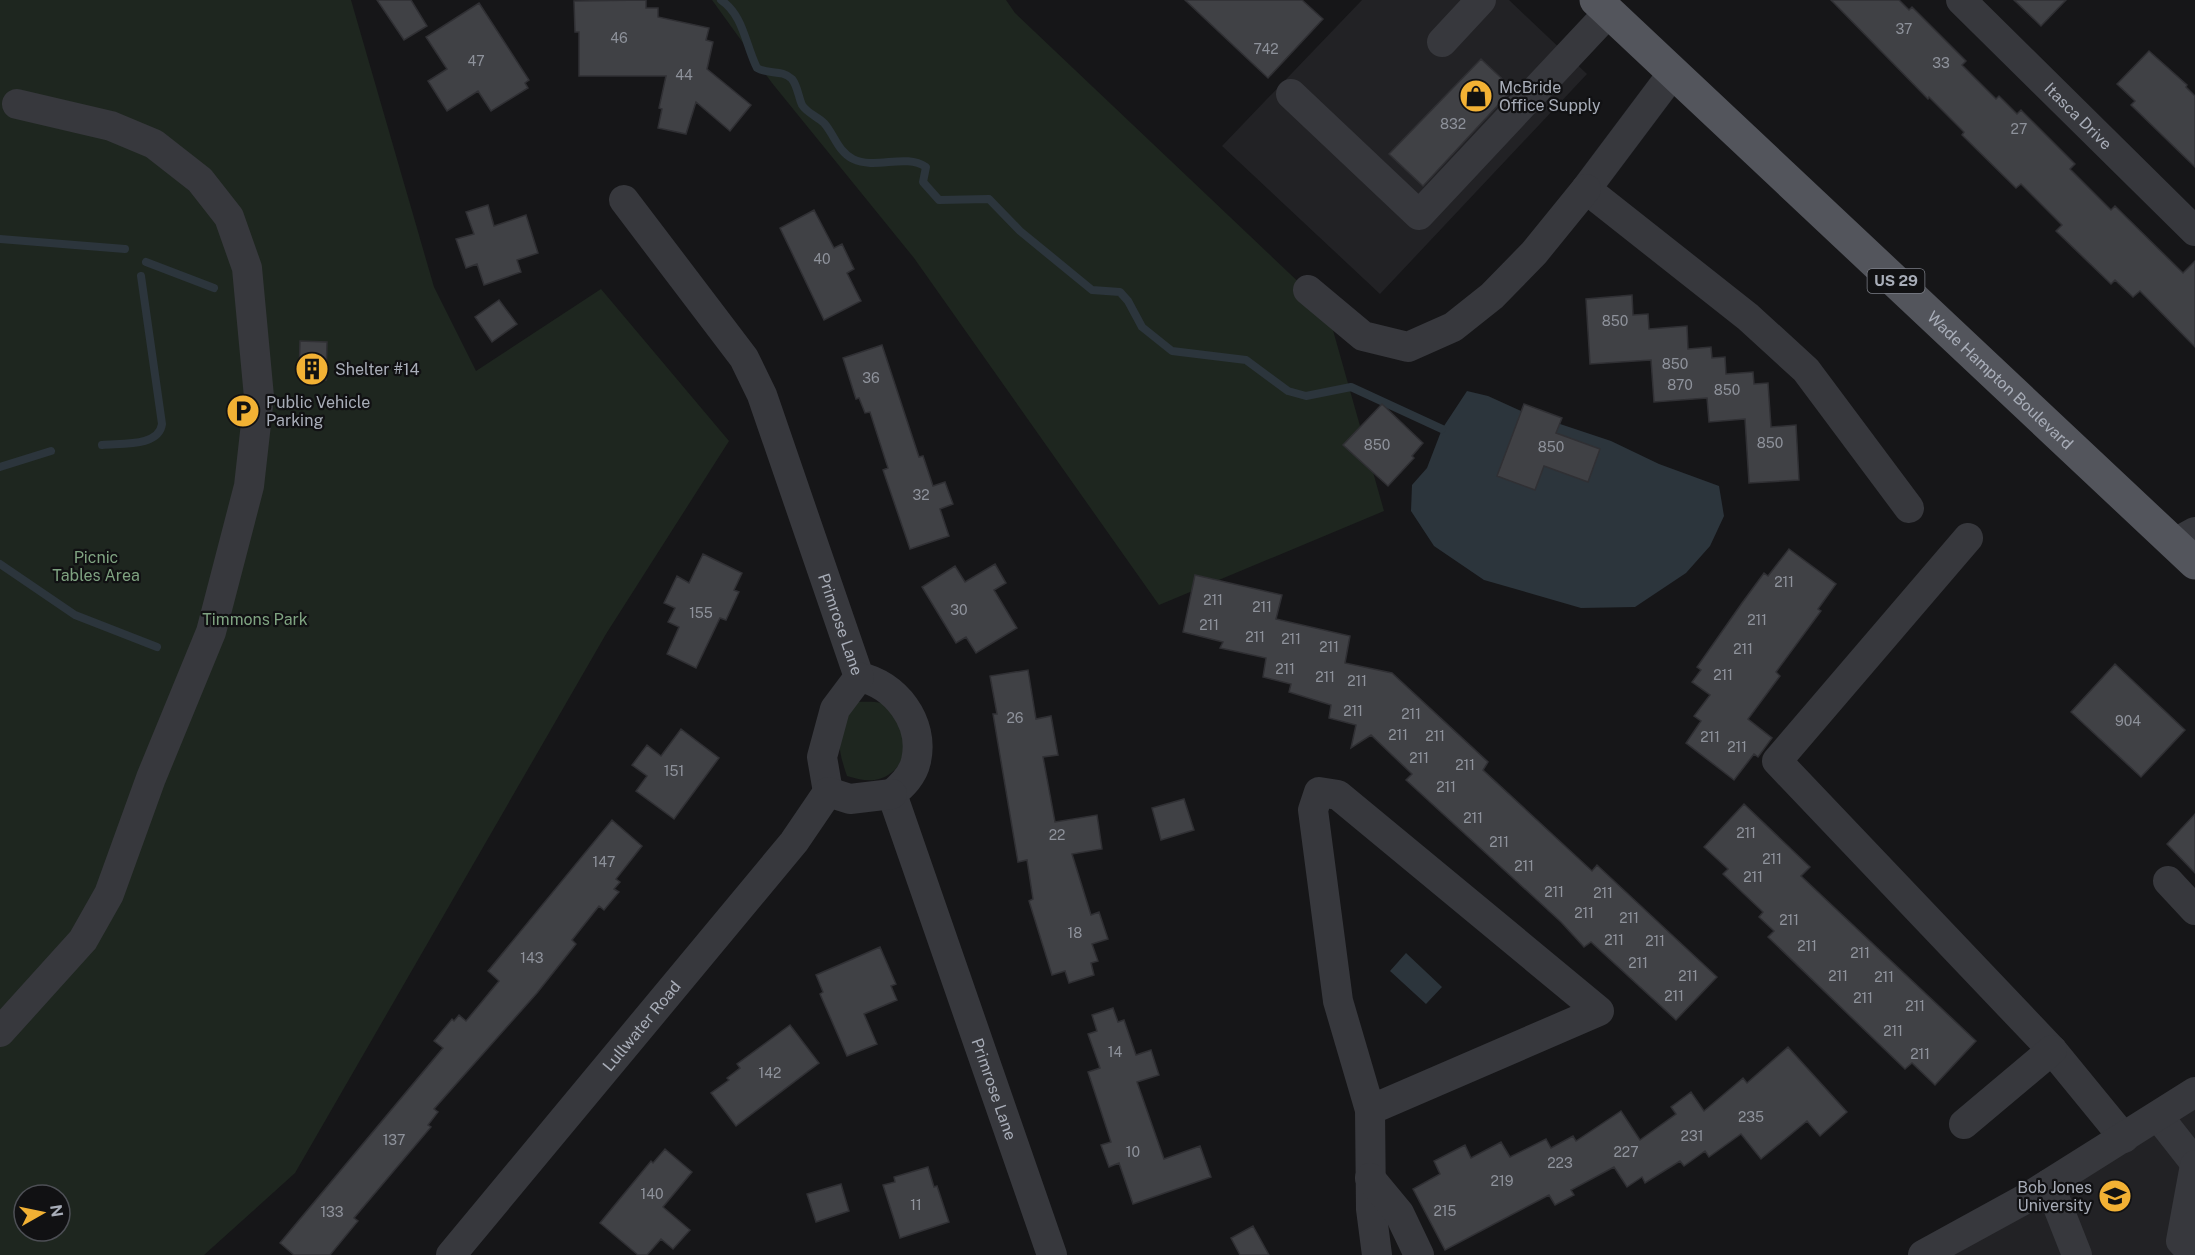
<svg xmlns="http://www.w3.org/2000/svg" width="2195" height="1255" font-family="'Public Sans',sans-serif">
<rect width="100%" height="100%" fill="#161618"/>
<path fill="#222225" d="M1362,0H1509L1587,74L1380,294L1222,146Z
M2195,1093V1255H1944Z"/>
<path fill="#1e261f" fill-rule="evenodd" d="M0,0H351L434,287L476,371L601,289L729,441L606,634L295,1173L204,1255H0ZM24,1195H60V1231H24Z
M712,0H1006L1015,13L1327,309L1384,511L1159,605L914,258L772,83Z
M857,702C868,702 884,700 893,709C912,731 910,770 879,779C869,782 857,779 847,776C836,744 835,730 857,702Z"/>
<path fill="#2c353c" d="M1467,391L1488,396L1521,411L1611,441L1659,464L1719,486L1724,516L1710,546L1686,573L1635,607L1581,608L1484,580L1434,546L1411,511L1412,485L1427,468L1442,429Z
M1406,953L1442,987L1426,1004L1390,971Z"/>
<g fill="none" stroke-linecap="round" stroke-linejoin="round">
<path stroke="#2c353c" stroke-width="8" d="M721,0C744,16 745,44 757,68C768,75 782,69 792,79C798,87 798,96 802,105C807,113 818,117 824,123C834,134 838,152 853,159C876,170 905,153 926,167L923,182L939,200L989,199L1020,231L1092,290L1120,292L1128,301L1142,327L1172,351L1246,360L1288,391L1306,396L1351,387L1442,429
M0,239L125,249
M146,262L214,288
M102,445C121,443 159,447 162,424L141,276
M0,467L51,451
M0,564L75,615L157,647"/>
</g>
<path fill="#404145" stroke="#303034" stroke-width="1.5" d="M377,0H411L427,26L404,40Z
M646,0V8H658V17L709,28L706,40L713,42L707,69L751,105L730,131L696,102L686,134L658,128L662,109L659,108L666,76H579V32H575L574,1Z
M1185,0H1302L1323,19L1268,78Z
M1831,0H1899L1909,10L1912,7L1966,61L1962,65L1996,99L1999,96L2017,114L2021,110L2075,164L2070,169L2111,210L2115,206L2183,273L2195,261V347L2140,291L2133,297L2115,280L2111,284L2056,231L2062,225L2021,184L2016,188L1962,135L1964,132L1929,97L1928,99Z
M2014,0H2066L2041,26Z
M479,3L529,80L525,83L528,88L491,111L478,91L447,111L428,81L447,69L426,37Z
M2149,51L2187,85L2186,87L2195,96V167L2131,105L2135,101L2117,84Z
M1481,59L1513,89L1423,186L1389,154Z
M488,205L494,226L526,215L538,253L517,260L521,272L484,285L477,264L466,268L456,239L474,234L466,212Z
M814,210L834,248L842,244L854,269L847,273L861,301L824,320L780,228Z
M1632,295L1633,315L1648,314L1649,329L1687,326L1688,349L1711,347L1712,358L1725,357L1726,374L1753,372L1754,384L1768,383L1771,427L1796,425L1799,480L1749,483L1745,419L1709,422L1707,398L1654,402L1651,360L1590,364L1586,299Z
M499,300L517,324L492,342L475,317Z
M300,341L327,342L326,380L299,379Z
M882,345L919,457L923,456L933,486L945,482L953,504L940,509L949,536L910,549L883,470L888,468L870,412L865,413L859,398L856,399L843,358Z
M1382,404L1423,443L1412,456L1414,458L1388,486L1343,445Z
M1524,404L1562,418L1556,433L1600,449L1588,482L1544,466L1535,490L1497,476Z
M1789,549L1836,584L1818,609L1821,611L1776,672L1780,676L1748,719L1772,738L1758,757L1754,754L1734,780L1686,743L1701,721L1694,716L1710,695L1692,682L1701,670L1697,667L1742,603L1764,573L1768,576Z
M703,554L742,573L734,590L739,592L726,620L720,618L696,668L667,654L679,627L668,622L675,608L664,603L677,576L689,583Z
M995,564L1006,583L994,590L1017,628L976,653L966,637L956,643L922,587L955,566L965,582Z
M1195,575L1282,595L1276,619L1350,636L1345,663L1392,673L1488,762L1483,770L1592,871L1597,865L1717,977L1676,1020L1591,942L1584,947L1561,922L1406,780L1412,774L1371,735L1351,748L1356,725L1329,718L1331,705L1289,692L1291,684L1263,677L1266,658L1220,648L1223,642L1183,632Z
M2115,664L2185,730L2141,777L2071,712Z
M1028,670L1036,719L1051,716L1058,755L1043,757L1055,822L1097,815L1102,849L1072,854L1091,915L1099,912L1108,939L1092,944L1098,961L1091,963L1094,975L1069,983L1065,971L1052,975L1029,901L1033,899L1027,860L1018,862L993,714H997L990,676Z
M681,729L719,758L674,819L636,791L647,776L632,765L647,745L661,756Z
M1184,799L1194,830L1161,840L1152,808Z
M1744,804L1810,867L1801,876L1976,1041L1935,1085L1912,1063L1905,1069L1768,937L1774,931L1759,917L1763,912L1723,874L1728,869L1704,847Z
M2195,814V873L2167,844Z
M612,820L642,846L616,879L620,882L614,889L619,892L604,910L599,906L572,940L576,944L537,993L434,1109L438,1112L428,1125L431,1127L354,1218L358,1221L330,1255H294L280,1243L443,1048L434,1041L452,1019L454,1021L459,1015L466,1021L499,981L488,971Z
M880,947L896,984L891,986L897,1000L864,1014L877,1044L847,1056L820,994L823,992L816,975Z
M1113,1008L1118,1022L1124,1020L1136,1055L1151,1050L1159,1075L1137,1082L1164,1159L1200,1146L1211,1177L1133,1204L1119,1163L1109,1167L1101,1145L1111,1142L1088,1072L1100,1068L1088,1034L1097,1031L1092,1015Z
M790,1025L819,1063L736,1126L711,1093L729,1080L727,1078L740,1068L737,1064Z
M1788,1047L1847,1112L1820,1136L1807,1121L1761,1159L1741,1134L1709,1157L1705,1151L1684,1166L1680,1161L1645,1183L1642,1177L1627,1187L1614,1167L1571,1190L1574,1195L1555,1205L1549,1195L1445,1250L1413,1189L1440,1174L1434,1161L1465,1145L1471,1158L1501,1142L1510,1157L1546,1139L1551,1148L1573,1136L1576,1141L1621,1111L1640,1140L1676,1114L1671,1107L1691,1092L1704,1111L1743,1078L1747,1083Z
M665,1149L692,1172L663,1207L690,1230L673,1249L661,1239L647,1255H638L600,1223L651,1161L653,1163Z
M928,1167L934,1187L937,1186L949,1222L900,1238L883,1185L895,1182L894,1177Z
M841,1184L849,1211L816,1222L807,1194Z
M1253,1226L1269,1255H1240L1231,1238Z"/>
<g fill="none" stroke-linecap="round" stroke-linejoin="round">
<g stroke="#37383d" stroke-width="30">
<path id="s1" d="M1961,0L2195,231"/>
<path d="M1442,42L1481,0"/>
<path d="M1673,73L1586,189L1748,317L1806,370L1909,508"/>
<path d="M1291,94L1419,215L1609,12"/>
<path id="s2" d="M624,200L744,358L762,395L859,677C895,684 925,722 916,761C913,775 903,785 892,794L1052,1255"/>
<path d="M1308,290L1363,336L1408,347L1453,327L1492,296L1534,253L1586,189"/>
<path d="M1968,538L1777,761L2052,1050L2124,1138"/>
<path d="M2175,543L2195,532"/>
<path d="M828,792L822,757L835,709L859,677"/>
<path d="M2168,881L2195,910"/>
<path d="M0,1032L83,940L109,894L151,778L211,632L249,486L259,397L247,268L229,217L200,180L154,144L111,126L17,104"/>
<path d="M1370,1110L1599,1011L1338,795L1319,792L1313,810L1338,1001L1370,1110L1371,1209L1377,1255"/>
<path d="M2158,1116L2195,1163"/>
<path d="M1964,1124L2052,1050"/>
<path d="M2195,1165L2181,1241L2195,1255"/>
<path d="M1370,1178L1399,1213L1419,1255"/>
<path d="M2049,1184L2077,1255"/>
<path id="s3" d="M451,1255L794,842L828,792L850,799L892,794"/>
<path d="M1923,1255L2025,1199L2195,1092"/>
</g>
<path stroke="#53555c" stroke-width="33" id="s4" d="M1596,0L2195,563"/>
</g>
<defs>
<g id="shop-disc" transform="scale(1.725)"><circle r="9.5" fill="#f2b134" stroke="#111113"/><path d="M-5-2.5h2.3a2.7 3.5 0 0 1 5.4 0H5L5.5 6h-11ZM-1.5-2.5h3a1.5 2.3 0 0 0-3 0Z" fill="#111"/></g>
<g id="building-disc" transform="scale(1.725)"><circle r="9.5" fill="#f2b134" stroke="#111113"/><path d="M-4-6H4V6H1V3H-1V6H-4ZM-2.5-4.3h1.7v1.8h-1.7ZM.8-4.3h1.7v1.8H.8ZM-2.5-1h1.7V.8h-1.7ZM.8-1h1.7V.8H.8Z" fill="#111"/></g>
<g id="parking-disc" transform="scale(1.725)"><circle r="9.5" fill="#f2b134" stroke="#111113"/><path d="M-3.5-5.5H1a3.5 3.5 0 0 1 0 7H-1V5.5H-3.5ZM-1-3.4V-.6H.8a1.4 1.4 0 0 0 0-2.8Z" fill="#111"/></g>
<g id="university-disc" transform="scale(1.725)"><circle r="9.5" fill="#f2b134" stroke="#111113"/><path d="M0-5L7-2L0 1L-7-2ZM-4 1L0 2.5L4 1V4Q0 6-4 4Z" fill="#111"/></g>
</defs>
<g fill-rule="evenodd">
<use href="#shop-disc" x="1476" y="96"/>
<use href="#building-disc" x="312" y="369"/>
<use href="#parking-disc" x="243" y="411"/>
<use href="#university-disc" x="2115" y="1196"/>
</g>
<g text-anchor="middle" stroke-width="4.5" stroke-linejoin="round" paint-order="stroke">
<g font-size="14" fill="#8e929b">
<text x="1904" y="34">37</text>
<text x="619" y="43">46</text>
<text x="1266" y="54">742</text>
<text x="476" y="66">47</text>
<text x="1941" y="68">33</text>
<text x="684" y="80">44</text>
<text x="1453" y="129">832</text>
<text x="2019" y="134">27</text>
<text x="822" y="264">40</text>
<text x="1615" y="326">850</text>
<text x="1675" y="369">850</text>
<text x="871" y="383">36</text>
<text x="1680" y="390">870</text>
<text x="1727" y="395">850</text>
<text x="1770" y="448">850</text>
<text x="1377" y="450">850</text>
<text x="1551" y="452">850</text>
<text x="921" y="500">32</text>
<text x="1784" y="587">211</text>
<text x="1213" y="605">211</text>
<text x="1262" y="612">211</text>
<text x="959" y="615">30</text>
<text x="701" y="618">155</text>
<text x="1757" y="625">211</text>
<text x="1209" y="630">211</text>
<text x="1255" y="642">211</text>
<text x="1291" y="644">211</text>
<text x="1329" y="652">211</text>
<text x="1743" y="654">211</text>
<text x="1285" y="674">211</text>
<text x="1723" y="680">211</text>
<text x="1325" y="682">211</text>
<text x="1357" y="686">211</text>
<text x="1353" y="716">211</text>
<text x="1411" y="719">211</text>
<text x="1015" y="723">26</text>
<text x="2128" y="726">904</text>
<text x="1398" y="740">211</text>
<text x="1435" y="741">211</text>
<text x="1710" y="742">211</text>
<text x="1737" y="752">211</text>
<text x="1419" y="763">211</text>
<text x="1465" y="770">211</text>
<text x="674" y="776">151</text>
<text x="1446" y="792">211</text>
<text x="1473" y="823">211</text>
<text x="1746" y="838">211</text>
<text x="1057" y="840">22</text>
<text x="1499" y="847">211</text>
<text x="1772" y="864">211</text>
<text x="604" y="867">147</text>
<text x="1524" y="871">211</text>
<text x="1753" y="882">211</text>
<text x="1554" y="897">211</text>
<text x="1603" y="898">211</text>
<text x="1584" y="918">211</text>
<text x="1629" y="923">211</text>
<text x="1789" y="925">211</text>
<text x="1075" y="938">18</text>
<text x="1614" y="945">211</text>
<text x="1655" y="946">211</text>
<text x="1807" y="951">211</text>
<text x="1860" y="958">211</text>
<text x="532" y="963">143</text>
<text x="1638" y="968">211</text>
<text x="1688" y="981">211</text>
<text x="1838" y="981">211</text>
<text x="1884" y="982">211</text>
<text x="1674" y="1001">211</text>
<text x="1863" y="1003">211</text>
<text x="1915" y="1011">211</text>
<text x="1893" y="1036">211</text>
<text x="1115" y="1057">14</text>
<text x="1920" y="1059">211</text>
<text x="770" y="1078">142</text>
<text x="1751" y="1122">235</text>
<text x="1692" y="1141">231</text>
<text x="394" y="1145">137</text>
<text x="1133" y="1157">10</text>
<text x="1626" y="1157">227</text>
<text x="1560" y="1168">223</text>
<text x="1502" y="1186">219</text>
<text x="652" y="1199">140</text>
<text x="916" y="1210">11</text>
<text x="1445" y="1216">215</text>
<text x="332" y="1217">133</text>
</g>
<rect fill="#111113" stroke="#7b7e86" stroke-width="1.5" x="1867.5" y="269" width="57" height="24" rx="4.5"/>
<g font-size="15" font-weight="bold" fill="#a8adb8">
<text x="1896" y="286">US 29</text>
</g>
<g font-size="16" fill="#a8adb8" stroke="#111113" text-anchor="start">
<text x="1499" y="93">McBride<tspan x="1499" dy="18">Office Supply</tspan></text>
<text x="335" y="375">Shelter #14</text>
<text x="266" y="408">Public Vehicle<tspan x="266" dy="18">Parking</tspan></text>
<text x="2092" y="1193" text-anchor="end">Bob Jones<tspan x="2092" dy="18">University</tspan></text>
</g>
<g font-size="16" fill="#a8adb8" stroke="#111113">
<text dy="6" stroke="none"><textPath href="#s1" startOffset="165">Itasca Drive</textPath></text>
<text dy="6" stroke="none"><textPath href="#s4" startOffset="555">Wade Hampton Boulevard</textPath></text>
<text dy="6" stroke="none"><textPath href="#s2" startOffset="482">Primrose Lane</textPath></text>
<text dy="6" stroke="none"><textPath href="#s3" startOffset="298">Lullwater Road</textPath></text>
<text dy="6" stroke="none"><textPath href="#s2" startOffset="1004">Primrose Lane</textPath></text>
</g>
<g font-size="16" fill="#7fa381" stroke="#111113">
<text x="96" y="563">Picnic<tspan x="96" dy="18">Tables Area</tspan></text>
<text x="255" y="625">Timmons Park</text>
</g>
</g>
<g transform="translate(42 1213) rotate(81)"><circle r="28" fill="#111113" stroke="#4d4f55" stroke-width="1.5"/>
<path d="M0-4.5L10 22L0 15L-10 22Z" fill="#f2b134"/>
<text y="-9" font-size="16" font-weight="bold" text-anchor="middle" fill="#a8adb8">N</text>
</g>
</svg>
